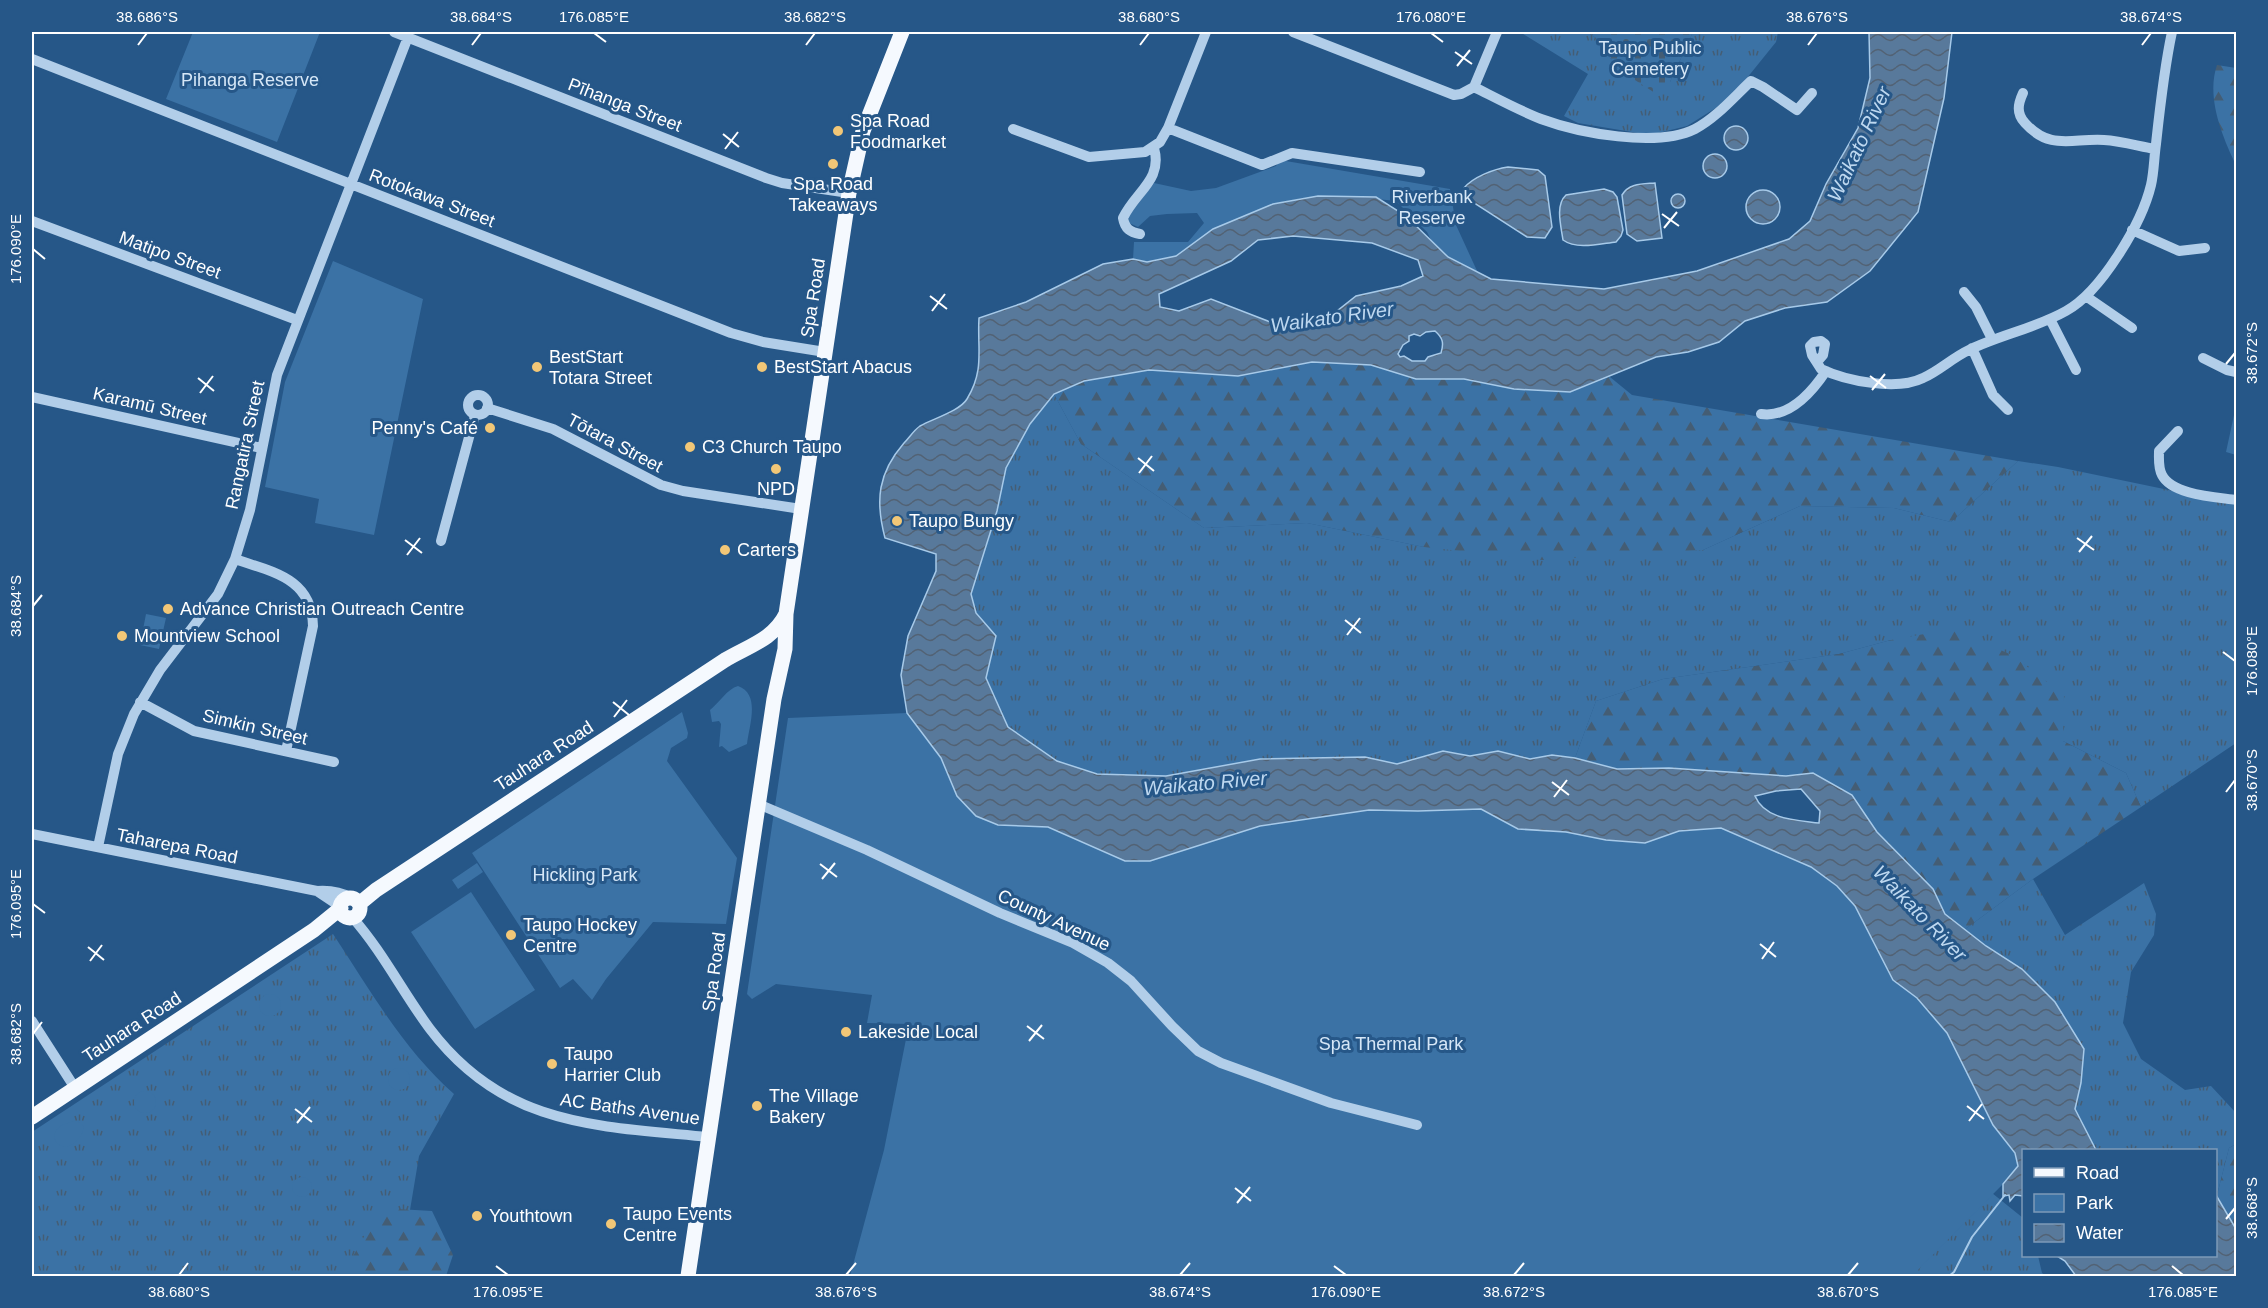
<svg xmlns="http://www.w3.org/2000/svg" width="2268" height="1308" font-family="Arial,sans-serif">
<defs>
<pattern id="grass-tufts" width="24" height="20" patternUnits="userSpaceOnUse" patternTransform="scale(1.5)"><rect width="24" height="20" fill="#3b72a5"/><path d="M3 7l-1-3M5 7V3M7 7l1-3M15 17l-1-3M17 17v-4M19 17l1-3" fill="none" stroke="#445d74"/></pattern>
<pattern id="forest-firs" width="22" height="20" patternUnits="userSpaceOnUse" patternTransform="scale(1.5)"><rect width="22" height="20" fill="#3b72a5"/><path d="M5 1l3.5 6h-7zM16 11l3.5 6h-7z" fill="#445d74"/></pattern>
<pattern id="cemetery-stones" width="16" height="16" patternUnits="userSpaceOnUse" patternTransform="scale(1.5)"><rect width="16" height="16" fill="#3b72a5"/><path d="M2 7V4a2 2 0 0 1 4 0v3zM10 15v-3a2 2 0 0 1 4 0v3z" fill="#445d74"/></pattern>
<pattern id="water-waves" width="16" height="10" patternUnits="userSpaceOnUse" patternTransform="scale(1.5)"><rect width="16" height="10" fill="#58799b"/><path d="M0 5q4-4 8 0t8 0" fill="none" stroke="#526274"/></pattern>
</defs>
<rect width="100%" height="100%" fill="#265788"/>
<path fill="url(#grass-tufts)" d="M1520,32H1587L1596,38L1618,69L1670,82L1693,32H1778L1776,42L1730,99L1687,126L1650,135L1578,123L1564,116L1588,74Z
M1054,394L1081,444L1204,528L1307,523L1424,547L1703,550L1800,506L1894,508L1951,522L2018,461L2058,467L2236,504V743L2141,807L2126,773L2063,741L1891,640L1839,654L1663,679L1596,701L1575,758L1552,755L1530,759L1498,751L1470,756L1443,751L1397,764L1365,757L1260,759L1166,776L1097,774L1057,761L1008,727L986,678L996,636L976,613L971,594L997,511L1006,468L1030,424Z
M2033,879L2065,935L2144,883L2156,914L2154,935L2131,972L2123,1023L2141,1059L2185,1090L2211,1086L2236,1113V1144L2229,1148L2217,1195L2216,1150L2094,1149L2075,1109L2081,1083L1986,946L1964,930Z
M333,934C370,990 403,1049 454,1094L419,1156L399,1276H32V1132Z
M1961,1168L2023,1218L2024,1256H2038L2042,1273L2046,1276H1907Z"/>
<path fill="url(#forest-firs)" d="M2217,65L2236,68V165C2222,136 2206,97 2217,65Z
M1312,362L1371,365L1416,379H1464L1514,389L1570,392L1610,377L1632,395L2018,461L1951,522L1894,508L1800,506L1703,550L1542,560L1424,547L1307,523L1204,528L1081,444L1054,394L1084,381L1149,370L1238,376Z
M1952,629L2012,655L2064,695L2063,741L2126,773L2141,807L2033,879L1964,930L1945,914L1933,889L1877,832L1852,796L1813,773L1786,776L1669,768L1617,769L1575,758L1596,701L1663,679L1839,654L1891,640Z
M2236,1144V1229L2217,1195L2229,1148Z
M380,1208L432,1211L453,1255L446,1276H342Z"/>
<path fill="url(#cemetery-stones)" d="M1587,32H1693L1670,82L1655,93L1618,69L1596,38Z"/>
<path fill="#3b72a5" d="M193,32H320L277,142L166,99Z
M1280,160L1450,189L1456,225L1478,273L1437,252L1427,232L1396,201L1347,196L1303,198L1273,204L1213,229L1176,256L1147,262L1133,259L1134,242H1188L1204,223L1197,213L1167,214L1150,216L1138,227L1129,223L1128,217L1154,183L1191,191L1216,188L1276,166Z
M333,261L423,299L374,535L315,523L319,499L265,487L285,382Z
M2234,415L2236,416V455L2226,452Z
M146,614L166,618L159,649L140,645Z
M738,686C761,694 749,726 747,744L729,752L722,746L719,747L721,724L719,721L712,722L710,710C720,702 727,689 738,686Z
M682,712L688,733L687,738L671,748L667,761L737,858L726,924L653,922L606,979L592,1000L573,979L560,988L472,853Z
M907,713L941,758L957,796L998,825L1048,827L1125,861H1150L1260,826L1369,810L1418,811L1481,809L1518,829L1566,832L1606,840L1645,843L1679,831L1721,828L1811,867L1837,886L1855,906L1893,980L1917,998L1947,1033L1993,1125L2015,1153L2018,1166L2003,1184L1912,1276H850L884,1150L909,1024L867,1023L872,995L776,984L752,999L747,994L788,718Z
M477,863L483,872L458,889L452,880Z
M471,892L535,990L475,1029L411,932Z
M259 1005a11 11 0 1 1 22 0a11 11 0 1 1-22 0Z
M388 1079a11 11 0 1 1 22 0a11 11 0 1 1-22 0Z
M134 1102a11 11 0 1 1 22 0a11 11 0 1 1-22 0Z
M77,1121L84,1126C83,1131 82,1135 78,1139C60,1162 36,1126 77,1121Z
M292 1187a10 10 0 1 1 20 0a10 10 0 1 1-20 0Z"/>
<path fill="url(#water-waves)" stroke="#a7cae9" stroke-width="1.5" fill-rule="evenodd" d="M1869,32H1952L1944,98L1918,212L1870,271L1827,302L1785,308L1745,321L1719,342L1688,352L1656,357L1570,392L1514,389L1464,379H1416L1371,365L1312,362L1238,376L1149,370L1084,381L1054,394L1030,424L1006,468L997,511L971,594L976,613L996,636L986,678L1008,727L1057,761L1097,774L1166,776L1260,759L1365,757L1397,764L1443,751L1470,756L1498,751L1530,759L1552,755L1575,758L1617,769L1669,768L1786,776L1813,773L1852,795L1877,832L1933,889L1945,914L1986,946L2022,969L2055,1002L2084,1049L2081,1083L2075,1109L2096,1150H2024L2023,1196L2015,1195L2010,1201L2009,1195L2003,1196V1184L2018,1166L2015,1153L1993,1125L1947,1033L1917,998L1893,980L1855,906L1837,886L1811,867L1721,828L1679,831L1645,843L1606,840L1566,832L1518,829L1481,809L1418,811L1369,810L1260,826L1150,861H1125L1048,827L998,825L976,816L957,796L941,758L907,713L901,675L908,636L936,571V554L885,538C875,500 878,473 904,443C909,438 914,430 920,426C932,419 960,411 967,399C985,370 977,348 979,318L1026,302L1103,264L1133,259L1147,262L1176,256L1213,229L1273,204L1318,196L1376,197L1406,216L1448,257L1491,279L1604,289L1697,271L1789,239L1810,221L1826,184L1858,128L1870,78ZM1293,236L1372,243L1418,260L1423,276L1401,286L1356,296L1328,318L1273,323L1211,299L1179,311L1160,307L1159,294L1231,261L1258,240ZM1435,331C1443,338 1444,343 1441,353L1428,357L1425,361H1412L1404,356L1400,357L1398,354L1403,345L1409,341V336L1414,334L1420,336L1426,332ZM1801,789L1820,811L1819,823C1797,820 1765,820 1755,796L1776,791Z
M1724 138a12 12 0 1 1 24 0a12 12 0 1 1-24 0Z
M1703 166a12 12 0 1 1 24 0a12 12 0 1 1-24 0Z
M1508,167L1538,170L1545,176L1552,227L1545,238L1527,237L1471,201L1465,195L1464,188C1473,177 1494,169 1508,167Z
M1655,183L1662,238L1637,241L1627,234L1622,195C1629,183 1643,184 1655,183Z
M1604,189L1613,192L1617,197L1623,230L1621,236L1616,242C1599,244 1577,250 1563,240C1561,226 1555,205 1566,195Z
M1746 207a17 17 0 1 1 34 0a17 17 0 1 1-34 0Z
M1671 201a7 7 0 1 1 14 0a7 7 0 1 1-14 0Z
M2216,1195L2236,1229V1276H2076L2065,1261L2057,1256H2216Z"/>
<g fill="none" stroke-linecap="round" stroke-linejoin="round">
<path stroke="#a7cae9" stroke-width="2" d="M1949,1276L1954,1272L1972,1237L2005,1195"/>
<path stroke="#b2cee9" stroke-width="10" d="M394,32L766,178L782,183L849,193
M1293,32L1454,95L1461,94L1474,87L1497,32
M32,59L731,333L763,342L825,352
M1474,87C1496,98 1518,110 1541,119C1579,133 1657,148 1695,129C1716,118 1734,97 1751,81L1763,87L1797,110L1812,93
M2023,93C2018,104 2016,113 2025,123C2050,151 2072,138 2104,140C2121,141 2138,146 2155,149
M1168,128L1262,165L1292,153L1420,172
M1013,129L1089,157L1145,152L1160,142L1168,128L1206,32
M32,221L297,320
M2132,230L2179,251L2205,248
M1140,234C1130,232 1125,229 1123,218C1136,191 1163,180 1154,148
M1964,292L1976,307L1992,339
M2087,297L2132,328
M2050,319L2076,370
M1972,348L1993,395L2008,410
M2203,358L2227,370L2236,372
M1817,362L1823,355L1825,344L1821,341L1814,342L1810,346L1812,355L1821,369C1846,381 1897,391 1923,378C1939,371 1952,358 1969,350C2000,335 2036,328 2066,311C2101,292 2142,223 2151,185C2154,172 2154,158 2156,144C2160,107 2164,69 2172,32
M468 405a10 10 0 1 1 20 0a10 10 0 1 1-20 0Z
M32,397L261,448
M487,408L553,429L661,485L683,491L801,509
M1761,414C1789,418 1812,392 1826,371
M2178,431L2159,451C2159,459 2158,468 2162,475C2172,495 2216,497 2236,500
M441,541L475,415
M235,559C272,572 312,578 313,626L286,751
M140,702L194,731L334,762
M758,805L763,806L867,850L1000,913L1073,943L1108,963L1131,981L1172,1026L1198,1051L1221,1063L1331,1103L1417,1125
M32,834L317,891C330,890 341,892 352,898
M98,847L118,754L134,714L160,670L218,594L235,559L250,510L277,375L408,37
M317,891L341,907
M352,917C383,952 403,993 430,1029C504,1127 597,1126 708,1137
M32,1021L75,1088"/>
<path stroke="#f5f9fe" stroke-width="15" d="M340 908a10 10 0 1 1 20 0a10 10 0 1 1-20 0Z
M359,904L376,890L725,660C748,646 773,640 786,614
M32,1117L314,930L341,908
M688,1276L774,699L785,649L786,614L849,193L863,131L902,32"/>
</g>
<path fill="none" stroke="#fff" stroke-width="2" d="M594,33L606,42M1431,33L1443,42M138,45L147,33M472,45L481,33M806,45L815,33M1140,45L1149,33M1808,45L1817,33M2142,45L2151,33M1455,52L1472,64M1457,66L1470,50M723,134L739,147M725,149L738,132M1662,214L1679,226M1664,228L1677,212M33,249L45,259M930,296L947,309M932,311L945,294M2226,364L2235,353M1870,376L1886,388M198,378L214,391M1872,390L1885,374M200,393L213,376M1138,458L1154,471M1139,473L1152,456M2077,538L2094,550M405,540L422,553M2079,552L2092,536M407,555L420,538M33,606L42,595M1345,620L1361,633M1347,635L1360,618M2223,652L2235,661M613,702L629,715M614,717L627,700M1552,782L1569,795M2226,792L2235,780M1554,797L1567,780M820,864L837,877M822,879L835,863M33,904L45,913M1760,944L1776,957M88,947L104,960M1762,959L1774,942M90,961L102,945M1027,1026L1044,1039M33,1034L42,1022M1029,1041L1042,1025M1967,1106L1984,1119M295,1109L312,1122M1969,1121L1982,1104M297,1123L310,1107M1235,1188L1251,1201M1237,1203L1250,1187M2226,1219L2235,1208M496,1266L508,1275M1334,1266L1346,1275M2172,1266L2183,1275M179,1275L188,1263M846,1275L856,1263M1180,1275L1190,1263M1514,1275L1524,1263M1848,1275L1858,1263"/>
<g fill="#f2c777" stroke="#265788" stroke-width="2">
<circle cx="838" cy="131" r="6"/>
<circle cx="833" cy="164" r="6"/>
<circle cx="537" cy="367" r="6"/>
<circle cx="762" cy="367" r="6"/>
<circle cx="490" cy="428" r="6"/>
<circle cx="690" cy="447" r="6"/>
<circle cx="776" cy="469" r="6"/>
<circle cx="897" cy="521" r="6"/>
<circle cx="725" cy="550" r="6"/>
<circle cx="168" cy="609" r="6"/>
<circle cx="122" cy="636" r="6"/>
<circle cx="511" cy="935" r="6"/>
<circle cx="846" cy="1032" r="6"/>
<circle cx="552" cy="1064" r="6"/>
<circle cx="757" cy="1106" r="6"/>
<circle cx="477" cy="1216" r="6"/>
<circle cx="611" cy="1224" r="6"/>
</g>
<g text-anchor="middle" stroke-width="6" stroke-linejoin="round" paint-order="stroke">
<g font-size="18" fill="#d6e7f7" stroke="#265788">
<text x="1650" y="54">Taupo Public<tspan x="1650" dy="21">Cemetery</tspan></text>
<text x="250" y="86">Pihanga Reserve</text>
<text x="1432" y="203">Riverbank<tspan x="1432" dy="21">Reserve</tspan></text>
<text x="585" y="881">Hickling Park</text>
<text x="1391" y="1050">Spa Thermal Park</text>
</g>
<g font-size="18" fill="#fff" stroke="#265788">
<text transform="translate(625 105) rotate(21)" y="6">Pīhanga Street</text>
<text transform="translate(432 198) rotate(21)" y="6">Rotokawa Street</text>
<text transform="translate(170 255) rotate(20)" y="6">Matipo Street</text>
<text transform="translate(813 298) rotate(-81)" y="6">Spa Road</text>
<text transform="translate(150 406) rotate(13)" y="6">Karamū Street</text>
<text transform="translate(615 443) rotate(28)" y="6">Tōtara Street</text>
<text transform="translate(245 445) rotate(-78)" y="6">Rangatira Street</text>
<text transform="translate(255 727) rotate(13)" y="6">Simkin Street</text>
<text transform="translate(544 756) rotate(-33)" y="6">Tauhara Road</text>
<text transform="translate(177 846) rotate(11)" y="6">Taharepa Road</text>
<text transform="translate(1054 920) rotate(25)" y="6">County Avenue</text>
<text transform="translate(714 972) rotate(-82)" y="6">Spa Road</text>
<text transform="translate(132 1027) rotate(-33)" y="6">Tauhara Road</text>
<text transform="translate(630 1109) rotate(8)" y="6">AC Baths Avenue</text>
</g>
<g font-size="18" fill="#fff" stroke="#265788" text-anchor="start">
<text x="850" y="127">Spa Road<tspan x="850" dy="21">Foodmarket</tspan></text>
<text x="833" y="190" text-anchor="middle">Spa Road<tspan x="833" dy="21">Takeaways</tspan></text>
<text x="549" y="363">BestStart<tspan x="549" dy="21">Totara Street</tspan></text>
<text x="774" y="373">BestStart Abacus</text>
<text x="478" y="434" text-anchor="end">Penny's Café</text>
<text x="702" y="453">C3 Church Taupo</text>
<text x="776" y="495" text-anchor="middle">NPD</text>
<text x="909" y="527">Taupo Bungy</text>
<text x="737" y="556">Carters</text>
<text x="180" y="615">Advance Christian Outreach Centre</text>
<text x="134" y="642">Mountview School</text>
<text x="523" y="931">Taupo Hockey<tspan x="523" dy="21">Centre</tspan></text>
<text x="858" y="1038">Lakeside Local</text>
<text x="564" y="1060">Taupo<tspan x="564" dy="21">Harrier Club</tspan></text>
<text x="769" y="1102">The Village<tspan x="769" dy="21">Bakery</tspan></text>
<text x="623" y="1220">Taupo Events<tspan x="623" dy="21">Centre</tspan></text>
<text x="489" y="1222">Youthtown</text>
</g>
<g font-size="20" font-style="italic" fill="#bed8f0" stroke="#265788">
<text transform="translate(1859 144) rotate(-65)" y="7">Waikato River</text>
<text transform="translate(1332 317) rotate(-8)" y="7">Waikato River</text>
<text transform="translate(1205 783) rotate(-5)" y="7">Waikato River</text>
<text transform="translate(1920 913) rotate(46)" y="7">Waikato River</text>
</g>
</g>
<rect width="2268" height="1308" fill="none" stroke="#265788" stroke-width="66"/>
<rect x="2022" y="1149" width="195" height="108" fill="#265788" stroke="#7d9ab8" stroke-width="1.5"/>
<rect x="2034" y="1168" width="30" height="9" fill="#f5f9fe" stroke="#7d9ab8" stroke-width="1.5"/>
<text x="2076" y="1179" font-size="18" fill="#ffffff">Road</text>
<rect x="2034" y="1194" width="30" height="18" fill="#3b72a5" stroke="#7d9ab8" stroke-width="1.5"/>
<text x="2076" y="1209" font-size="18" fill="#ffffff">Park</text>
<rect x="2034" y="1224" width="30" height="18" fill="url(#water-waves)" stroke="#7d9ab8" stroke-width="1.5"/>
<text x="2076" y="1239" font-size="18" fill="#ffffff">Water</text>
<rect x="33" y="33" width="2202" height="1242" fill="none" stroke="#fff" stroke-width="2"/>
<g font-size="15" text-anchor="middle" fill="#fff">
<text x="147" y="22">38.686°S</text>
<text x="481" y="22">38.684°S</text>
<text x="594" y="22">176.085°E</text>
<text x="815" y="22">38.682°S</text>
<text x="1149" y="22">38.680°S</text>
<text x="1431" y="22">176.080°E</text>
<text x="1817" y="22">38.676°S</text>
<text x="2151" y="22">38.674°S</text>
<text transform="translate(16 249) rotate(-90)" y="5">176.090°E</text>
<text transform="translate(2252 353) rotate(-90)" y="5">38.672°S</text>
<text transform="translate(16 606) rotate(-90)" y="5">38.684°S</text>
<text transform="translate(2252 661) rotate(-90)" y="5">176.080°E</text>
<text transform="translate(2252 780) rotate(-90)" y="5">38.670°S</text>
<text transform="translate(16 904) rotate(-90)" y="5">176.095°E</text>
<text transform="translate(16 1034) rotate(-90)" y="5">38.682°S</text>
<text transform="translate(2252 1208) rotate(-90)" y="5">38.668°S</text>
<text x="179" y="1297">38.680°S</text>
<text x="508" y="1297">176.095°E</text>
<text x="846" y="1297">38.676°S</text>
<text x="1180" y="1297">38.674°S</text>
<text x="1346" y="1297">176.090°E</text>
<text x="1514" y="1297">38.672°S</text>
<text x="1848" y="1297">38.670°S</text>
<text x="2183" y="1297">176.085°E</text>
</g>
</svg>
